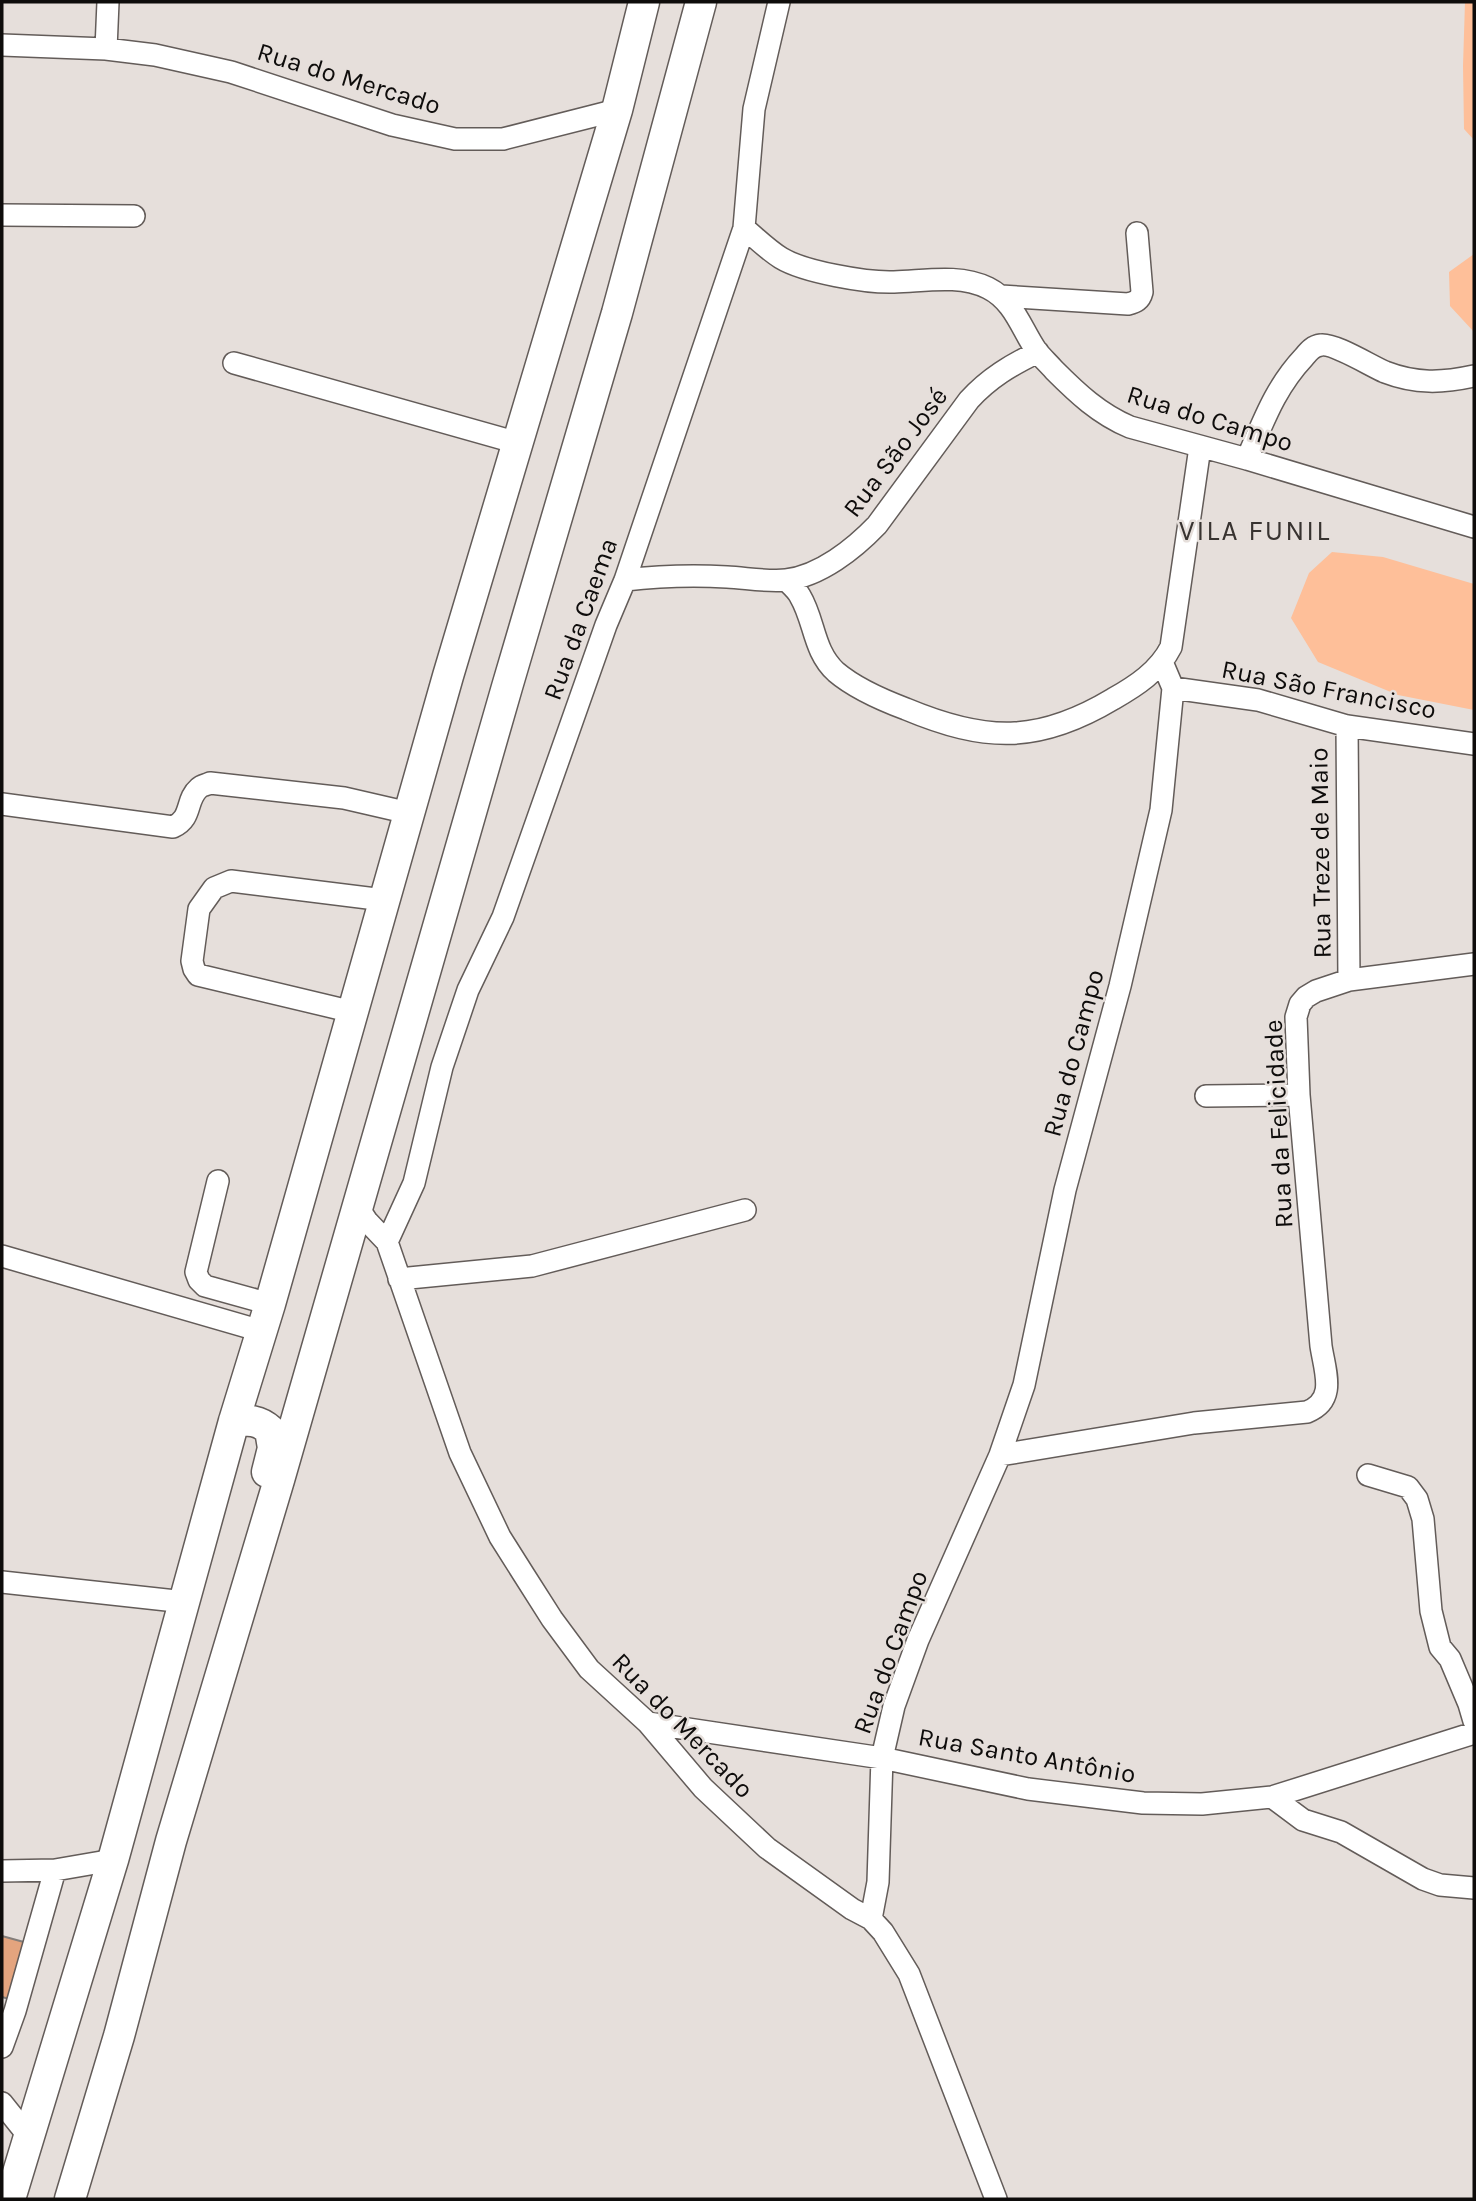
<svg xmlns="http://www.w3.org/2000/svg" width="1476" height="2201" font-family="Karla,sans-serif">
<rect width="100%" height="100%" fill="#e6dfdb"/>
<path fill="#febf99" d="M1465,2H1474V140L1464,129L1463,66Z
M1474,254V332L1450,306L1449,272Z
M1332,552L1383,557L1474,584V710L1398,695L1318,662L1291,618L1309,573Z"/>
<path fill="#e4a47e" stroke="#847e7a" stroke-width="2" d="M2,1936L31,1944L16,2001L2,1997Z"/>
<g fill="none" stroke-linecap="round" stroke-linejoin="round">
<g stroke="#635c59" stroke-width="24">
<path id="minor" d="M2,45L106,49L155,55L231,72L392,125L455,139H503L617,110
M106,49L108,2
M2,215L134,216
M744,228C756,238 768,250 781,258C804,272 867,283 894,282C926,281 959,274 988,288C1014,301 1021,328 1036,350C1041,357 1048,363 1054,370C1077,393 1099,414 1130,427L1247,459L1474,527
M1001,296L1128,304C1136,302 1140,300 1142,292L1137,233
M234,363L518,443
M1247,459C1264,420 1275,388 1304,357C1309,351 1313,346 1321,345C1334,343 1371,366 1385,372C1416,384 1442,383 1474,376
M625,580C660,576 692,575 727,577C746,578 768,582 786,580C820,576 854,549 877,525L969,400C989,378 1011,365 1038,352
M786,580C791,585 797,590 800,596C815,621 813,651 836,672C856,689 882,700 906,709C985,742 1038,744 1113,699C1136,686 1159,671 1171,647L1200,447
M1173,688L1258,700L1347,726L1474,744
M1347,726L1349,980
M2,804L173,827C193,818 185,800 199,788C202,785 206,785 210,783L344,798L409,813
M353,1012L198,975L194,969L192,961L199,909L214,888L231,881L384,900
M1206,1096L1299,1095
M218,1181L196,1272L199,1280L205,1286L270,1304
M357,1206L367,1221L387,1242L460,1453L500,1537L524,1575L552,1619L589,1669L648,1723L703,1788L767,1848L852,1909L871,1919L883,1932L909,1974L996,2199
M387,1242L414,1183L442,1067L468,990L503,917L606,625L625,580L744,228L754,109L779,2
M2,1256L261,1331
M399,1279L532,1266L745,1210
M1000,1455L1194,1423L1307,1412C1337,1400 1325,1372 1321,1346L1299,1095L1296,1017L1300,1004L1306,997L1316,991L1349,980L1474,964
M1368,1475L1408,1487L1417,1499L1423,1519L1431,1611L1440,1647L1450,1659L1469,1704L1474,1721
M2,1582L185,1602
M648,1723L882,1758L1028,1789L1143,1803L1202,1804L1272,1797L1474,1733
M1272,1797L1303,1820L1341,1832L1423,1879L1440,1885L1474,1888
M2,1871L55,1870L113,1860
M871,1919L878,1882L882,1758L894,1706L918,1640L1000,1455L1024,1385L1065,1190L1120,986L1161,810L1173,688L1162,662
M2,2047L15,2011L55,1870
M2,2103L30,2138"/>
</g>
<g stroke="#635c59" stroke-width="33">
<path id="highway" d="M234,1421C249,1420 259,1420 270,1430L273,1448L267,1472
M10,2199L113,1860L234,1421L270,1304L448,676L617,110L644,2
M70,2199L119,2036L171,1841L279,1480L507,687L617,313L701,2"/>
</g>
<use href="#minor" stroke="#fff" stroke-width="21"/>
<use href="#highway" stroke="#fff" stroke-width="30"/>
</g>
<g text-anchor="middle" stroke-width="5" stroke-linejoin="round" paint-order="stroke">
<g font-size="26" fill="#0e0c0b" stroke="#e6dfdb">
<text transform="translate(349 78) rotate(17)" y="9">Rua do Mercado</text>
<text transform="translate(1210 418) rotate(17)" y="9">Rua do Campo</text>
<text transform="translate(895 452) rotate(-53)" y="9">Rua São José</text>
<text transform="translate(580 619) rotate(-70)" y="9">Rua da Caema</text>
<text transform="translate(1329 689) rotate(11)" y="9">Rua São Francisco</text>
<text transform="translate(1320 853) rotate(-91)" y="9">Rua Treze de Maio</text>
<text transform="translate(1073 1053) rotate(-75)" y="9">Rua do Campo</text>
<text transform="translate(1278 1124) rotate(-93)" y="9">Rua da Felicidade</text>
<text transform="translate(890 1652) rotate(-70)" y="9">Rua do Campo</text>
<text transform="translate(683 1725) rotate(46)" y="9">Rua do Mercado</text>
<text transform="translate(1027 1755) rotate(10)" y="9">Rua Santo Antônio</text>
</g>
<g font-size="28" letter-spacing="2" fill="#383330" stroke="#e6dfdb">
<text x="1255" y="540">VILA FUNIL</text>
</g>
</g>
<rect width="1476" height="2201" fill="none" stroke="#0e0c0b" stroke-width="7"/>
</svg>
